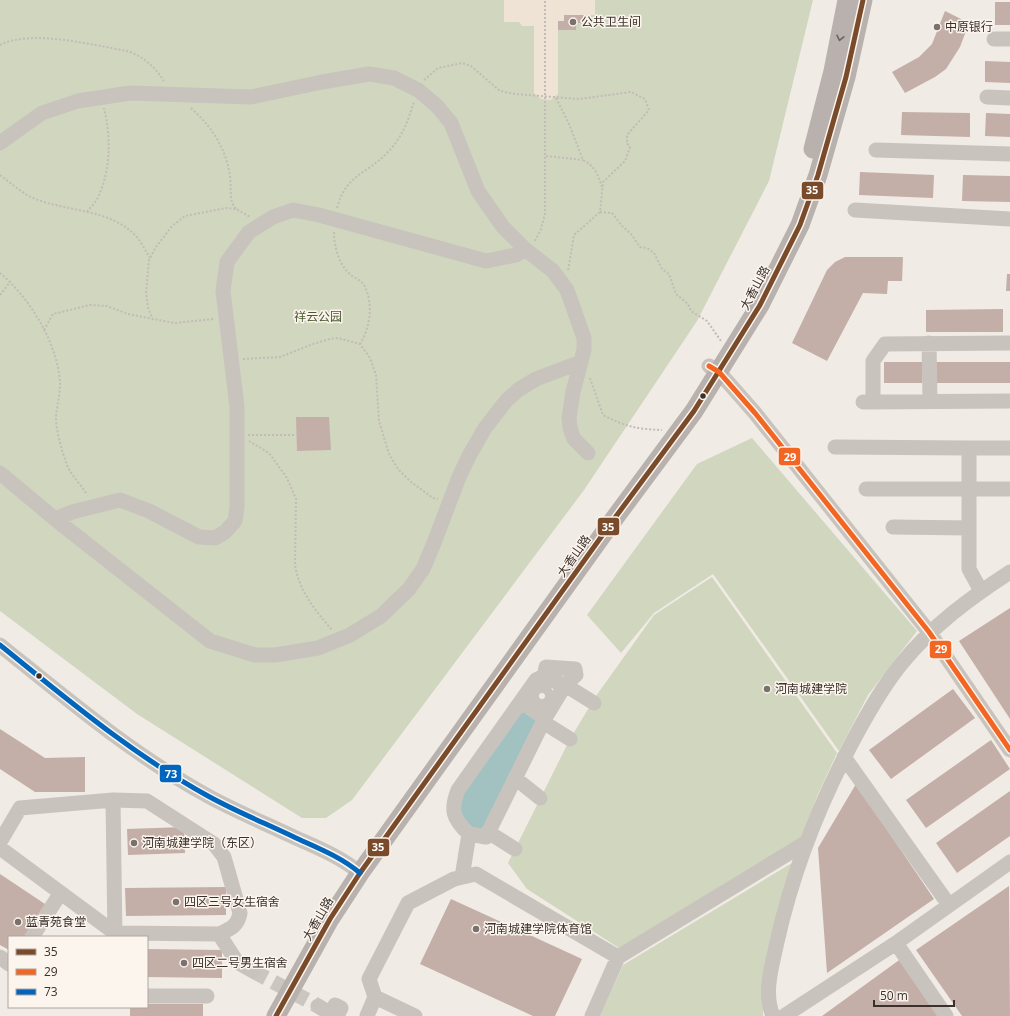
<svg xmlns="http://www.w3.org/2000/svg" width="1010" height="1016" font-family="'Open Sans','Noto Sans SC',sans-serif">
<rect width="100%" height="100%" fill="#f0ebe5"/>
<path fill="#d1d6bf" d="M0,0H813L769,181L697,321L584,490L352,800L326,818H302L137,714L0,611Z
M752,438L917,631L868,695L839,751L713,574L654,613L621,653L587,615L697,464Z
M712,577L837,753L818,794L800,840L619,948L527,889L508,863L570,739L596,696L654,615Z
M792,863L763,1001V1016H600L623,965Z"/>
<path fill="#eee3d5" d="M504,0H595V15H564V21H558V94L551,100L541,99L534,93V26H522L519,22H504Z"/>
<path fill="#a1c2c1" d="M522,707L541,718L484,832L463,824L459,797Z"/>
<path fill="#c3afa7" d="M995,2H1010V25H995Z
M945,11L969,23L960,47L946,69L935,77L905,93L892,72L919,57L932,44Z
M564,15H589V23H576V30H558V21H564Z
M985,61L1010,62V83L985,82Z
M902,112L970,113V137L901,135Z
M986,113L1010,114V137L985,136Z
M860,172L934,175L933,198L859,195Z
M963,175L1010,176V202L962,201Z
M845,257H903L902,281H888L887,294L863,293L827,361L792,343L827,270L835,262Z
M1007,274H1010V291H1006Z
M1003,309V332H926V310Z
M884,362H922V383H884Z
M932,362H1010V383H932Z
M296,417H329L331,450L297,451Z
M1010,608V719L959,641Z
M953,689L975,718L891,779L869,750Z
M0,729L45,758L85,757V792H35L0,769Z
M991,740L1010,769L926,828L906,800Z
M856,784L934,899L827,973L818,848Z
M1010,791V836L957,873L936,843Z
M184,827L185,853L128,855L127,829Z
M0,874L48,906L26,937H9V950L0,945Z
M1009,886L1010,1016H962L916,950Z
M226,887V915L126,916L125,888Z
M451,899L582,959L555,1016H533L420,964Z
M147,949L222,950V978L147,977Z
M902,958L938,1016H822Z
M147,1004H203V1016H130V1007H147Z"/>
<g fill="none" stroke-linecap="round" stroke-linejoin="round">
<path stroke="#ccc6c0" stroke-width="15" stroke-dasharray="15 8" stroke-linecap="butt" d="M253,971L318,1006"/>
<path stroke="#c2bbb6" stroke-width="2" stroke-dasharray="2 2" stroke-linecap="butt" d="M0,45C31,29 93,45 127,51C143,56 155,67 164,81
M424,80L438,68L462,63L471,66L500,91L515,94L579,99L631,92L645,99L649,110L627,135V143L630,147L625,161L603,182L600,212L574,235L568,271
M556,98L569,124L583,160C595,166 598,175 602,187
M191,108C212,127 226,148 230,176C232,187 228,200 236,209
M546,156L583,160
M0,175C11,183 20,192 33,198C66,212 108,208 135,235C141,241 145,250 150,258
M337,208C346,174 367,174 387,153C402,138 408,121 414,102
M87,212C91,207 96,202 98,197C111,170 111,137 104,108
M600,212L612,213L622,226L631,234L640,247L647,248L654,253L662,269L669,274L676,294L688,304L691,311L707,321L721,341
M334,232C334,246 339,265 350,274C354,278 361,280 364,285C374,303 370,328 360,344
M535,241L541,229L545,214V0
M0,273C30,298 58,344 60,383C60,395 57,405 56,417C56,432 62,451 67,465C72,477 81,484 87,495
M0,295L10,282
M153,320L148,308L146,293L149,260L156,247L172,226L185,216L226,208L236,209L250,217
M44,330L53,314L90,305L107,306L128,314L174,323L214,319
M243,359L280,357L313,344L330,339L338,338L360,344L370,358L376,375L379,421L389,454L398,469L411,482L433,498L438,499
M590,378L603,415C626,427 637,429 662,430
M248,435H298
M249,441L269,453L287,478L296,499L295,565C299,591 315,610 332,630"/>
<path stroke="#c9c3be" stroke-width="15" d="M994,39H1010
M987,97L1010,98
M0,143L42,113L78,101L130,93L251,97L322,82L369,74L394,78L418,90L437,106L451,123L478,191L503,227L525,249L553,271L567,290L584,338V350L573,392L569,418L570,428L574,439L588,453
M876,150L1010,154
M855,210L1010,219
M929,343L930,401
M709,366L719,372L755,413L929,632L1010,750
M863,402L1010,401
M873,402V361L885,344L1010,343
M835,447L969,448
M0,473L55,519L72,512L120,500L149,511L199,537L215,538L225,532L235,521L237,507V407L223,291L227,262L249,232L273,217L293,210L319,215L486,261L516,255L525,249
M866,489H1010
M55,519L210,641L255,655H275L318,648L350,635L381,616L409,589L423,569L434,543L459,477L469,456L485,428L506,401L518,390L536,379L581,362
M893,527L969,528
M981,591L969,569V448H1010
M0,645C67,699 133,755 208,796C237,812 267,824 296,838C318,848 341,857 360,873
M544,678L546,667L575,669L576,675L565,685L594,703
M537.5 696a4.5 4.5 0 1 1 9 0a4.5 4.5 0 1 1-9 0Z
M521,702L545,718
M543,722L570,739
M844,757L949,905
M515,778L540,798
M488,832L515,849
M0,842L20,808L113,800
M0,848L115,933L219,934L237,962L253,971
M462,877L469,834C453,819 450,810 458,790L536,680L542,677L565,685L545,718L486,837L469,834
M32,937L60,894
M115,937L113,800L147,801L214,844L224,857L240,913C238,926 230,929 219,934
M896,943L946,1016
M0,957L9,964
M147,996H207
M375,997L369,979L408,903L454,879L476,874L618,957L807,842
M318,1006L331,1014L330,1016
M331,1014L335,1005L341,1008L337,1016
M367,1016L375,997L415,1016
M592,1016L618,957
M773,1016C763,993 772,966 777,942C793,870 820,802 855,737C869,711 883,686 902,663C932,626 970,598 1010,572
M784,1016L896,943L1010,862"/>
<path stroke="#b8b1ad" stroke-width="19" d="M813,149L833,71L847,0
M276,1016L330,919L360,873L614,519L694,411L760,305L800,225L818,175L846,77L863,0"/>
<g stroke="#fbf5ee" stroke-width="8">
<path id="bus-1" d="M276,1016L330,919L360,873L614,519L694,411L760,305L800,225L818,175L846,77L863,0"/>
</g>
<g stroke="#fbf5ee" stroke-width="8">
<path id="bus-2" d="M709,366L719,372L755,413L929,632L1010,750"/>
</g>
<g stroke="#fbf5ee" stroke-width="8">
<path id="bus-3" d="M0,645C67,699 133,755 208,796C237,812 267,824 296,838C318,848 341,857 360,873"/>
</g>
<use href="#bus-1" stroke="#7a4b2a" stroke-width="5"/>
<use href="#bus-2" stroke="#f26522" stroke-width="5"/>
<use href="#bus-3" stroke="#0065bd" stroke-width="5"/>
</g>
<defs><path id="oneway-chevron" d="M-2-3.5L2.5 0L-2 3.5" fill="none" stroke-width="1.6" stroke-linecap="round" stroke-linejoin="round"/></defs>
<use stroke="#6d645f" href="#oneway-chevron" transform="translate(840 38) rotate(102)"/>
<g fill="#7a716c" stroke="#fbf5ee" stroke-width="1.5">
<circle cx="573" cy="22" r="4"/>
<circle cx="937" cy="27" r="4"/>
<circle cx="767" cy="689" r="4"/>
<circle cx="134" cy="843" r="4"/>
<circle cx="176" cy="902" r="4"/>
<circle cx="18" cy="922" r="4"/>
<circle cx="476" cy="929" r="4"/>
<circle cx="184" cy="963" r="4"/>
</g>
<g fill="#3b302b" stroke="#fbf5ee" stroke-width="1.5">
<circle cx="703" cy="396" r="3.5"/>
<circle cx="39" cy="676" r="3.5"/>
</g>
<g text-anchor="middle" stroke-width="3" stroke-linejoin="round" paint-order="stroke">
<g font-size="12" fill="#3b302b" stroke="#fbf5ee" text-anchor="start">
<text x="581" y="26">公共卫生间</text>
<text x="945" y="31">中原银行</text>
<text x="775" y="693">河南城建学院</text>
<text x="142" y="847">河南城建学院（东区）</text>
<text x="184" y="906">四区三号女生宿舍</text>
<text x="26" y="926">蓝青苑食堂</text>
<text x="484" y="933">河南城建学院体育馆</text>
<text x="192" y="967">四区二号男生宿舍</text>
</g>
<g font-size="12" fill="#3b302b" stroke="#fbf5ee">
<text transform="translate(755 288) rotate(-62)" y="4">大香山路</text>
<text transform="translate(574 556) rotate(-55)" y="4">大香山路</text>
<text transform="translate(318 919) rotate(-60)" y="4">大香山路</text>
</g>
<g font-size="12" fill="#4a5a2e" stroke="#fbf5ee">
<text x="318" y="321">祥云公园</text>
</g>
</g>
<g stroke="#fbf5ee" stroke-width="1.5">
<rect x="801" y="181" width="23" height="19" rx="4" fill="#7a4b2a"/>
<rect x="778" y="447" width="23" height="19" rx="4" fill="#f26522"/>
<rect x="597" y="517" width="23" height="19" rx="4" fill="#7a4b2a"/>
<rect x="929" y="640" width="23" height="19" rx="4" fill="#f26522"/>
<rect x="159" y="764" width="23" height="19" rx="4" fill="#0065bd"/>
<rect x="367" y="838" width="23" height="19" rx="4" fill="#7a4b2a"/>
</g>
<g font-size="11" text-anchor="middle" font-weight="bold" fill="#fff">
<text x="812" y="194">35</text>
<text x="790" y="461">29</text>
<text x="608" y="531">35</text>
<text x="941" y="653">29</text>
<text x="171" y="778">73</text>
<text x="378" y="851">35</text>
</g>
<rect x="8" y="936" width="140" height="72" fill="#fbf5ee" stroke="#aea6a0"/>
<rect x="16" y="949" width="20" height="6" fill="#7a4b2a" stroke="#aea6a0"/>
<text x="44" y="956" font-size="12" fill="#3b302b">35</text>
<rect x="16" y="969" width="20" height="6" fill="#f26522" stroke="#aea6a0"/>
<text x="44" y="976" font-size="12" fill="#3b302b">29</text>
<rect x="16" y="989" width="20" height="6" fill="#0065bd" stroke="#aea6a0"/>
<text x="44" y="996" font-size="12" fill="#3b302b">73</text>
<path d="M874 1000v6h80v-6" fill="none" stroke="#3b302b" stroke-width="2"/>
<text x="880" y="1000" font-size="12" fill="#3b302b" stroke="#fbf5ee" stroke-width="3" paint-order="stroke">50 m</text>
</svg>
